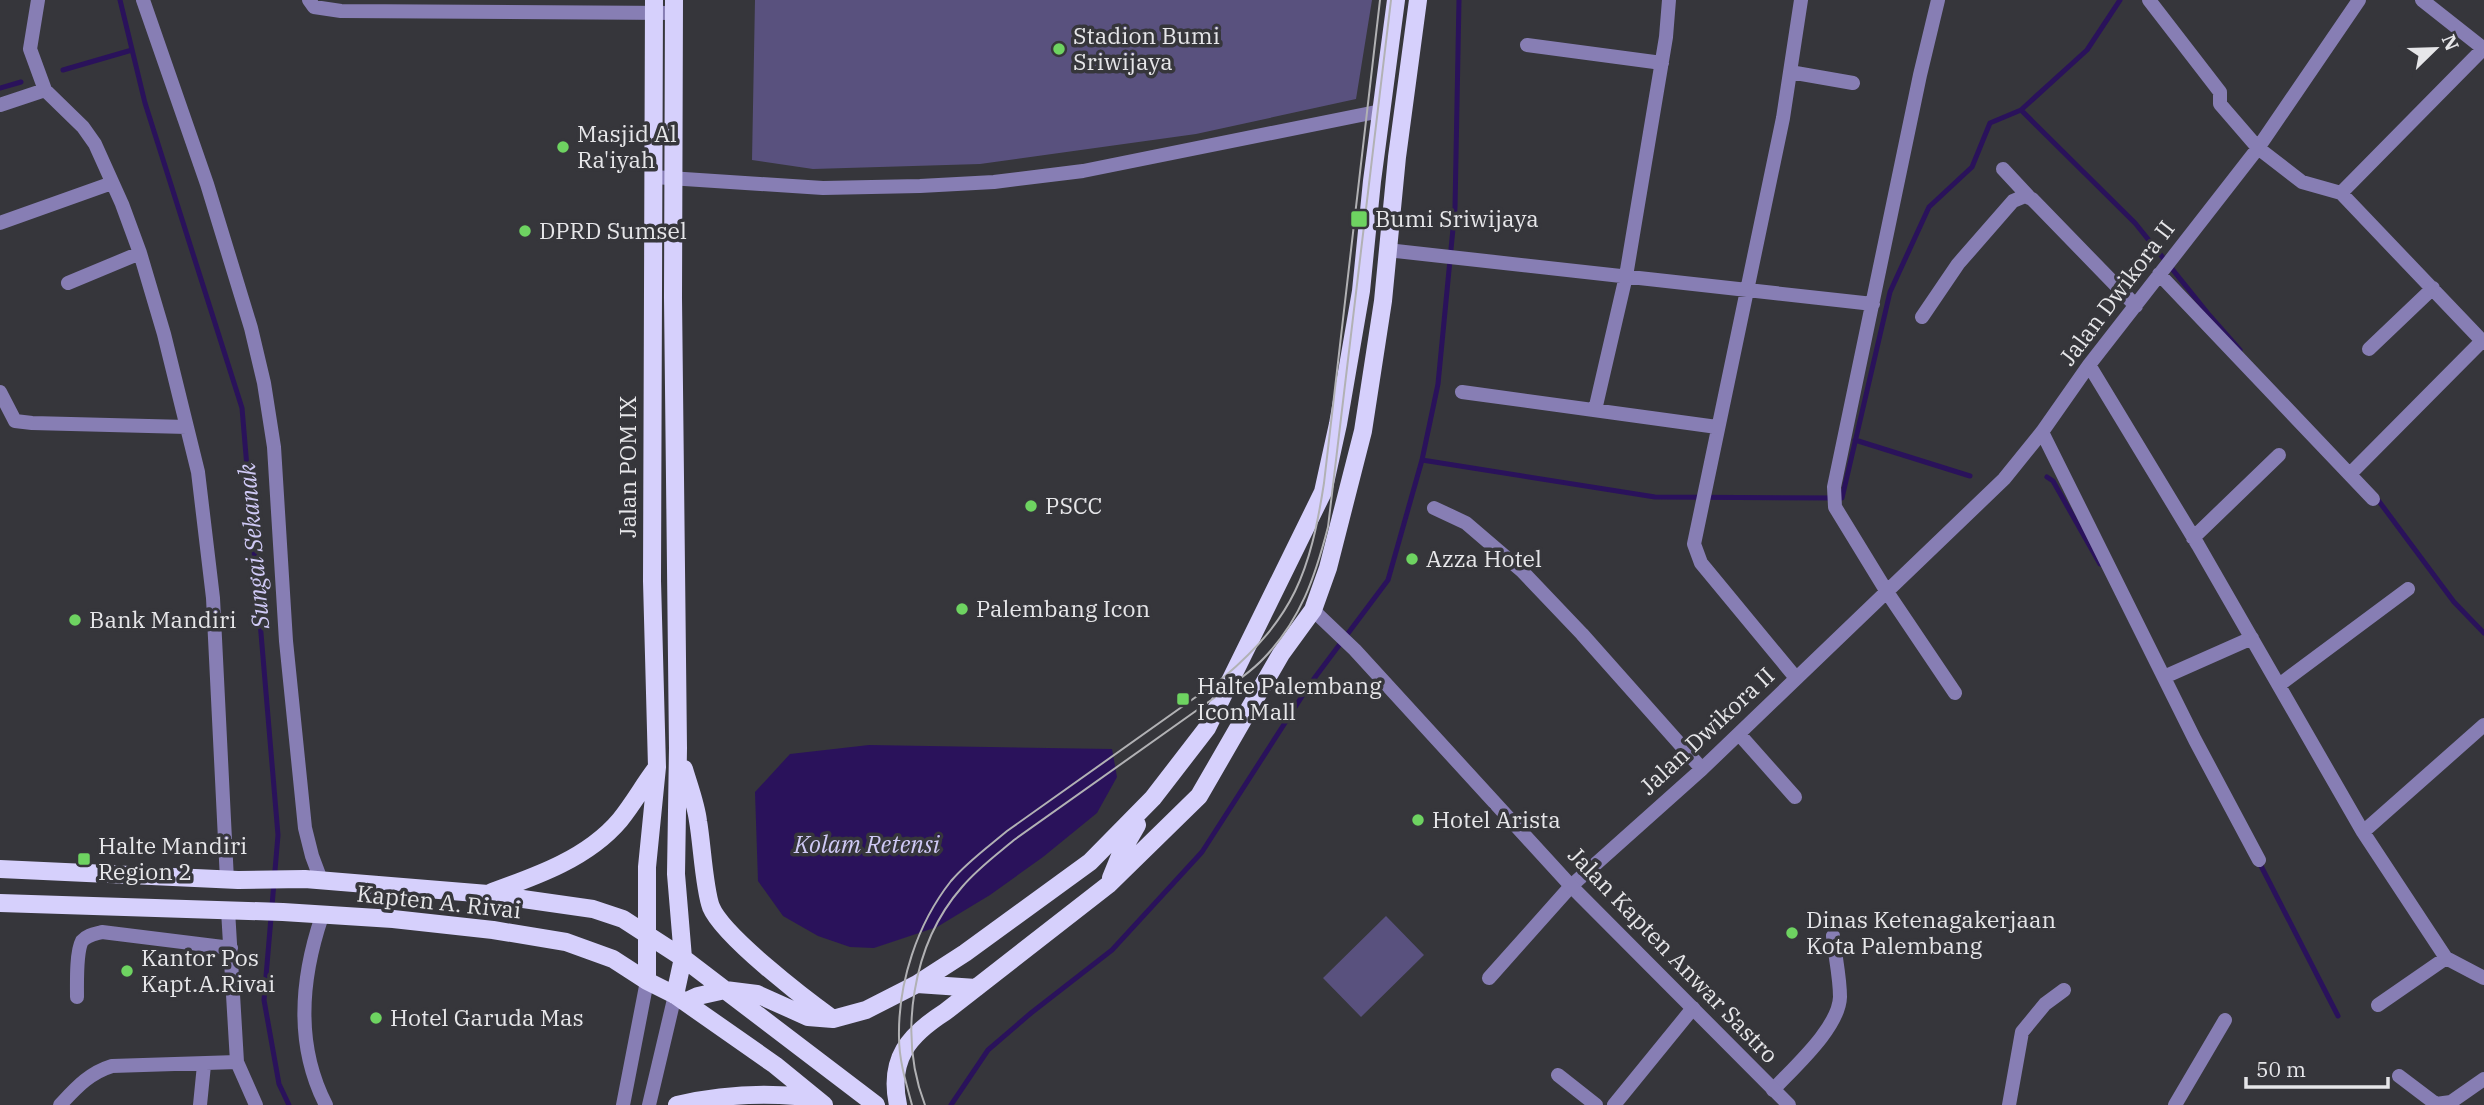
<svg xmlns="http://www.w3.org/2000/svg" width="2484" height="1105" font-family="'IBM Plex Serif',serif">
<rect width="100%" height="100%" fill="#36363b"/>
<path fill="#59517e" d="M755,0H1372L1356,99L1196,134L980,164L813,169L752,160Z
M1386,916L1424,955L1361,1017L1323,978Z"/>
<path fill="#2a125b" d="M869,745L1112,749L1117,777L1097,813L1043,857L990,895L937,927L874,948L850,947L818,936L783,916L758,881L755,792L790,754Z"/>
<g fill="none" stroke-linecap="round" stroke-linejoin="round">
<path stroke="#2a125b" stroke-width="5" d="M120,0L145,103L242,408L278,835L264,1000L279,1084L289,1105
M63,70L132,50
M0,88L21,82
M2021,110L2135,223L2210,316L2240,350
M1855,440L1970,476
M1422,460L1655,497L1842,498L1890,292L1929,207L1972,167L1990,123L2021,110L2087,50L2120,0
M2047,477L2053,481L2100,564
M2375,496L2454,602L2484,633
M2258,860L2338,1016
M951,1105L988,1050L1031,1013L1112,950L1202,852L1310,684L1388,580L1422,460L1438,384L1455,208L1459,0"/>
<path stroke="#877eb4" stroke-width="14" d="M38,0L30,49L45,90L83,127L95,144L122,204L140,253L164,334L198,472L213,598L227,880
M143,0L207,184L251,328L264,383L274,447L286,641L305,828L312,856L321,880
M309,0L314,7L341,11L674,13
M1938,0L1920,75L1834,487L1835,507L1887,592L1955,693
M2149,0L2220,92V104L2258,148L2302,182L2341,193L2483,49
M2422,0L2484,49
M1527,45L1662,63
M1790,72L1853,83
M0,105L45,90
M2003,169L2029,197
M654,177L823,188L920,186L994,182L1083,171L1381,111
M2341,193L2484,343
M0,223L112,183
M1387,250L1873,304
M2159,274L2373,499
M68,283L140,253
M1922,317L1958,264L2013,201L2025,196L2032,199L2136,306
M2369,349L2433,288
M2089,365L2198,545L2363,832L2446,958L2484,978
M0,392L15,421L32,423L187,427
M1462,392L1717,427
M1595,410L1626,276L1666,37L1669,0
M2042,432L2195,740L2259,860
M2350,474L2482,341
M1434,508L1466,523L1522,571L1582,634L1702,769
M2193,538L2279,455
M2164,677L2252,638
M1796,678L1701,563L1694,544L1783,118L1801,0
M2279,685L2408,589
M1739,734L1795,797
M2363,832L2484,725
M228,910L237,1062L256,1105
M322,916C301,978 295,1045 326,1105
M1489,978L1571,886L1702,769L2004,479L2042,432L2089,365L2258,148L2359,0
M77,997C77,984 76,952 82,941C87,935 95,934 102,932L231,948
M2378,1005L2446,958
M1558,1075L1596,1105
M2399,1076L2436,1104L2451,1102L2484,1079
M1773,1090C1793,1068 1839,1028 1840,997C1840,977 1835,956 1833,936
M60,1105C76,1088 89,1073 112,1066L237,1062
M200,1105L204,1065
M1614,1105L1693,1008
M2009,1105L2022,1032L2045,1004L2064,990
M2175,1105L2225,1020"/>
<path stroke="#877eb4" stroke-width="14" d="M1313,610L1355,650L1571,886L1789,1105
M623,1105L647,981
M649,1105L675,995"/>
<path stroke="#d6d0fc" stroke-width="18" d="M674,0L673,298L678,748L676,874L683,958L675,995
M684,769C689,786 696,804 698,821C702,843 704,888 711,907C723,936 805,999 833,1019
M0,869L238,880L305,879L488,894L593,909L623,919L683,958L876,1105
M1111,878L1122,851L1137,825
M492,892C537,876 588,858 620,820C633,804 643,786 655,770
M0,903L283,912L393,919L493,930L566,942L613,959L647,981L675,995L775,1065L824,1105
M647,981V867L657,767L652,581L654,0
M917,984L976,988
M685,1002L698,996L725,990L757,994L808,1017L833,1019L866,1010L917,984L965,953L1090,862L1153,798L1207,728L1323,492L1338,424L1361,291L1372,181L1396,0
M677,1105C723,1094 768,1092 814,1098
M898,1105C888,1059 909,1035 945,1012L1108,885L1199,796L1281,654L1313,610L1328,568L1363,431L1383,301L1397,157L1418,0"/>
<path stroke="#b1b1b4" stroke-width="2" d="M912,1105C906,1083 899,1060 899,1037C898,983 917,924 951,881C967,862 988,847 1007,831L1224,677C1294,617 1310,573 1324,483L1380,0
M925,1105C898,1035 912,944 962,887C977,869 996,855 1014,840L1231,686C1242,677 1255,668 1264,658C1301,619 1315,577 1328,527L1391,0"/>
</g>
<g fill="#6ed361" stroke="#36363b" stroke-width="2.5">
<circle cx="1059" cy="49" r="7"/>
<circle cx="563" cy="147" r="7"/>
<rect x="1350" y="210" width="18" height="18" rx="3.5"/>
<circle cx="525" cy="231" r="7"/>
<circle cx="1031" cy="506" r="7"/>
<circle cx="1412" cy="559" r="7"/>
<circle cx="962" cy="609" r="7"/>
<circle cx="75" cy="620" r="7"/>
<rect x="1176" y="692" width="14" height="14" rx="3.5"/>
<circle cx="1418" cy="820" r="7"/>
<rect x="77" y="852" width="14" height="14" rx="3.5"/>
<circle cx="1792" cy="933" r="7"/>
<circle cx="127" cy="971" r="7"/>
<circle cx="376" cy="1018" r="7"/>
</g>
<g text-anchor="middle" stroke-width="7" stroke-linejoin="round" paint-order="stroke">
<g font-size="23" fill="#e6e6e9" stroke="#36363b" text-anchor="start">
<text x="1073" y="44">Stadion Bumi<tspan x="1073" dy="26">Sriwijaya</tspan></text>
<text x="577" y="142">Masjid Al<tspan x="577" dy="26">Ra'iyah</tspan></text>
<text x="1375" y="227">Bumi Sriwijaya</text>
<text x="539" y="239">DPRD Sumsel</text>
<text x="1045" y="514">PSCC</text>
<text x="1426" y="567">Azza Hotel</text>
<text x="976" y="617">Palembang Icon</text>
<text x="89" y="628">Bank Mandiri</text>
<text x="1197" y="694">Halte Palembang<tspan x="1197" dy="26">Icon Mall</tspan></text>
<text x="1432" y="828">Hotel Arista</text>
<text x="98" y="854">Halte Mandiri<tspan x="98" dy="26">Region 2</tspan></text>
<text x="1806" y="928">Dinas Ketenagakerjaan<tspan x="1806" dy="26">Kota Palembang</tspan></text>
<text x="141" y="966">Kantor Pos<tspan x="141" dy="26">Kapt.A.Rivai</tspan></text>
<text x="390" y="1026">Hotel Garuda Mas</text>
</g>
<g font-size="23" fill="#e6e6e9" stroke="#36363b">
<text transform="translate(2117 293) rotate(-53)" y="8">Jalan Dwikora II</text>
<text transform="translate(628 467) rotate(-90)" y="8">Jalan POM IX</text>
<text transform="translate(1707 731) rotate(-43)" y="8">Jalan Dwikora II</text>
<text transform="translate(439 902) rotate(6)" y="8">Kapten A. Rivai</text>
<text transform="translate(1673 955) rotate(46)" y="8">Jalan Kapten Anwar Sastro</text>
</g>
<g font-size="24" font-style="italic" fill="#cfc9f5" stroke="#36363b">
<text transform="translate(254 546) rotate(-95)" y="8">Sungai Sekanak</text>
<text x="867" y="853">Kolam Retensi</text>
</g>
</g>
<g transform="translate(2435 49) rotate(67)" stroke="#36363b" stroke-width="5" paint-order="stroke">
<path d="M0-5L12 26L0 18L-12 26Z" fill="#e6e6e9"/>
<text y="-10" font-size="19" font-weight="bold" text-anchor="middle" fill="#e6e6e9">N</text>
</g>
<path d="M2246 1077v10h142v-10" fill="none" stroke="#e6e6e9" stroke-width="3.5"/>
<text x="2256" y="1077" font-size="21" fill="#e6e6e9" stroke="#36363b" stroke-width="5" paint-order="stroke">50 m</text>
</svg>
